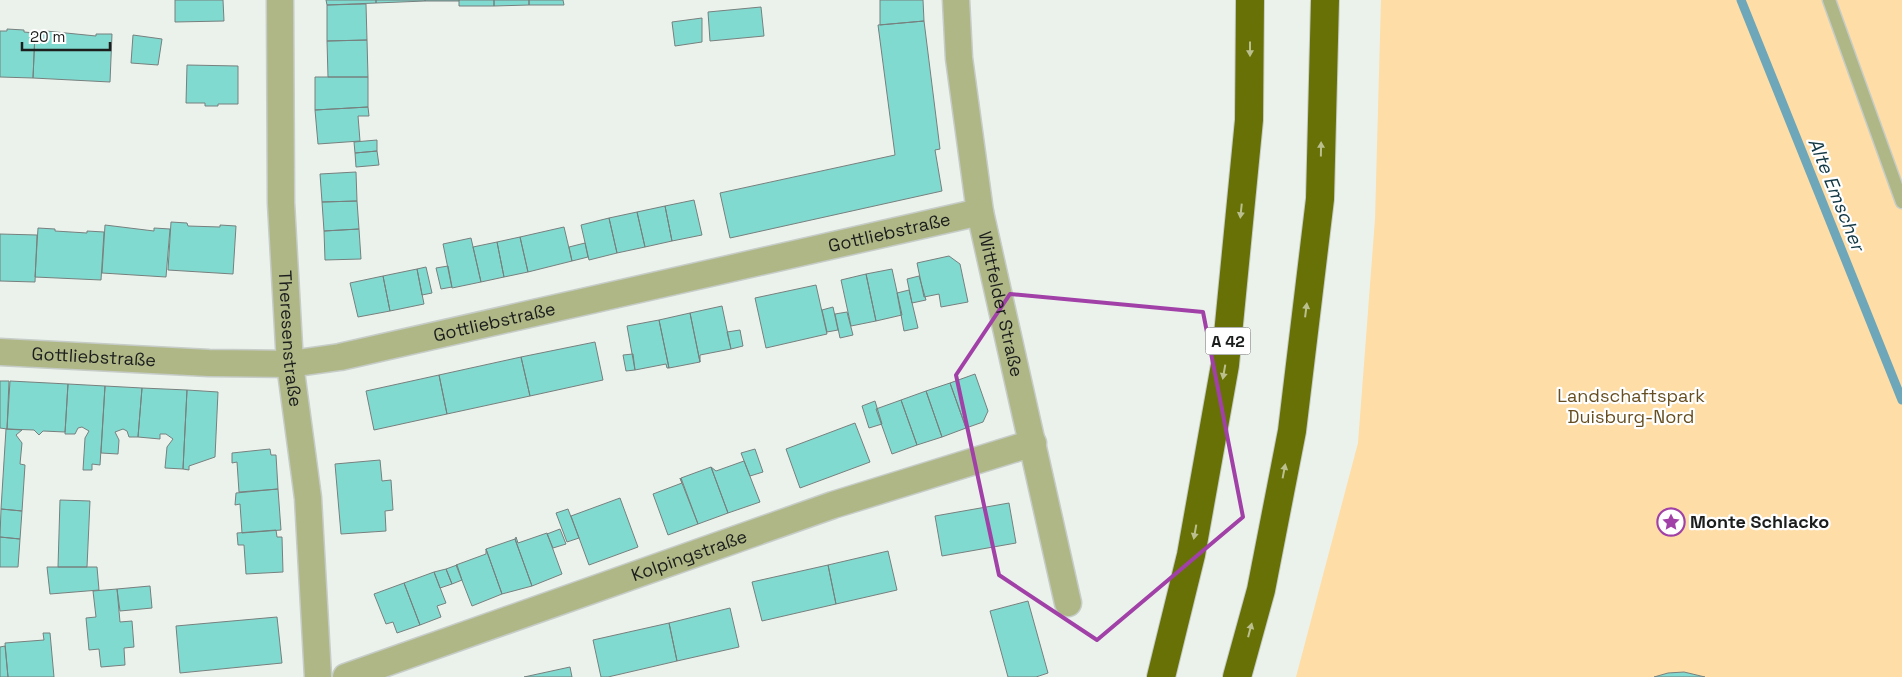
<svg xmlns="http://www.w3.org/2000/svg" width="1902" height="677" font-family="'Space Grotesk',sans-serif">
<rect width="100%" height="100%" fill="#ebf2ec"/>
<path fill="#fedda6" d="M1381,0H1902V677H1296L1358,443L1375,219Z"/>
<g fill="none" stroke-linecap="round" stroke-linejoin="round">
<path stroke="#6ea7b9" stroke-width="9" d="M1741,0L1902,400"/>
</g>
<path fill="#81dacf" stroke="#77807e" d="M175,0H223L224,21L175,22Z
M326,0H376V3L327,5Z
M376,0H425V1L376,3Z
M425,0H459V1H425Z
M459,0H494V6H459Z
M494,0H529V5L494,6Z
M529,0H563L564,5H529Z
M880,0H923L924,21L880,25Z
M366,4L367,40L327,41V5Z
M761,7L764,36L710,41L708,12Z
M702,18V42L675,46L672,22Z
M924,21L940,149L935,150L942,191L730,238L720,193L895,155L878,25Z
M7,29L24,30V32L35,33L33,78L0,77V31H7Z
M46,31L96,36V34H112L110,82L33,78L35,33H46Z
M133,35L162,39L158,65L131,63Z
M367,40L368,77H328L327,41Z
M187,65L238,66V104H218V106H205V103H186Z
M315,77H368V107L315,110Z
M368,107L369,116H358L360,141L318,144L315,110Z
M377,140V151L355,153L354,142Z
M377,151L379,165L356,167L355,153Z
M356,172L357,201L322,202L320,174Z
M694,200L702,235L672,241L665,206Z
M357,201L359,229L324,231L322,202Z
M665,206L672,241L645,247L637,212Z
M637,212L645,247L617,253L609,218Z
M609,218L617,253L589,260L581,225Z
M171,222L187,223L188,226L220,227V225L236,226L233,274L168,270Z
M105,225L154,231V228L170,229L166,277L102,273Z
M564,227L572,261L528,272L520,237Z
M38,228L55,229V231L87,233V231L104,232L101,280L35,277Z
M359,229L361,259L325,260L324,231Z
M0,234L37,235L35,282L0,281Z
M520,237L528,272L504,277L497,242Z
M471,238L481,282L452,288L443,244Z
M497,242L504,277L481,282L473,247Z
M585,243L588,257L572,261L569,247Z
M949,256L960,264L968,302L941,307L939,294L924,297L917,263Z
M448,266L452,287L441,289L436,268Z
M426,267L432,293L422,295L417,269Z
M417,269L424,304L390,311L383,276Z
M892,269L902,315L876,321L866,274Z
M866,274L876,321L851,326L841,280Z
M383,276L390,311L358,317L350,283Z
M919,276L926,300L912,303L907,279Z
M816,285L827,334L766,348L755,298Z
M909,290L918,328L904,331L897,293Z
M722,306L731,349L700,355V362L690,313Z
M833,307L838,330L827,332L822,310Z
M847,312L853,335L840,338L835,314Z
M690,313L700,362L669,368L659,320Z
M659,320L669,368H667L666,364L635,370L627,326Z
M740,330L743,346L731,349L727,332Z
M595,342L603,380L530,396L521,357Z
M633,354L635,370L626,371L623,355Z
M521,357L530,396L447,414L439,375Z
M975,374L988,411L983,422L966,428L950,383Z
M439,375L447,414L374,430L366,391Z
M0,381H9L7,429L0,428Z
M10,381L68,384L65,432L43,431L39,435L34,430L7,429Z
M950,383L966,428L942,437L926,391Z
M68,384L105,386L100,465L92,464V470H83L85,438L89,431L82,427L78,428L75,434H65Z
M105,386L142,388L138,437H129L127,431L123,429L115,432L119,440L118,454L101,453Z
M142,388L187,390L183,469L165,468L167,447L173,439L166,434H160V439L138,437Z
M187,390L218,392L215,457L189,466V470L183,469Z
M926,391L942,437L917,445L901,400Z
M901,400L917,445L892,454L876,409Z
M875,401L882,424L869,428L862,406Z
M855,423L870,462L800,488L786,449Z
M6,429L22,430L16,435L22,443L20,464L25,465L22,511L1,509Z
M270,449L271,455H276L278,489L239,492L237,462L232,463V453Z
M755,449L763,472L750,476L741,453Z
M380,460L382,481L391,480L393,510L385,511L386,531L341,534L335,464Z
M744,461L760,502L728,513L711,467L716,471Z
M711,467L728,513L698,524L681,478Z
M680,478L698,524L668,535L653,494L682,483Z
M278,489L281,530L242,533L240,504L235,505L236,493Z
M620,498L638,547L589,565L571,516Z
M60,500L90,501L87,567H58Z
M1009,503L1016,543L942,556L935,516Z
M1,509L22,511L20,539L0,537Z
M568,509L579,538L567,542L556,513Z
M560,529L566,544L553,548L547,534Z
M276,530L277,537H282L283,572L246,574L244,545H238L237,533Z
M547,533L562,574L532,586L515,539L516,537L518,543Z
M0,537L20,539L18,567H0Z
M515,539L532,586L502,594L486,549Z
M486,549L502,594L472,606L456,565L486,554Z
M888,551L897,590L836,604L828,565Z
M457,565L462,580L452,584L446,569Z
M828,565L836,604L762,621L752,582Z
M47,567H97L99,590L50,594Z
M446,569L452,584L440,588L434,572Z
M434,572L446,603L437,606L441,617L420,625L404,583Z
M404,583L420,625L397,633L393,622L386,624L374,594Z
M150,586L152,608L120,611L117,589Z
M117,589L120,622L132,621L134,647L124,648L125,665L101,667L99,649L89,650L86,618L96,617L93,591Z
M1028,601L1048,673L1036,677H1008L990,611Z
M730,608L739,647L677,661L669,623Z
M277,617L282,663L180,673L176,626Z
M669,623L677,661L608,677H601L593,640Z
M43,633H50L54,677H8L5,643L44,640Z
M5,646L8,677H0V647Z
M570,667L572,677H524Z
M1684,672L1705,677H1654L1668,673Z"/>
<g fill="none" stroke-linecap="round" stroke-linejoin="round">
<g stroke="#c6ccc7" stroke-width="15">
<path id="service" d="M1829,0L1902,202"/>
</g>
<g stroke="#c6ccc7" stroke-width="29">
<g id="minor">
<path id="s1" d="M280,0L281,203L290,364L308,498L318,677"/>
<path id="s2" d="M956,0L959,58L980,212L1068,603"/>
<path id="s3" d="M0,352L209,363L290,364L340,357L980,212"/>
<path id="s4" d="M346,677L833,505L1033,443"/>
</g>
</g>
<g stroke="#c6ccc7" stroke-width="30">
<path id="motorway" d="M1161,677L1191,555L1225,365L1249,120L1250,0
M1237,677L1261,590L1292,431L1320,199L1325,0"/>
</g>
<use href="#service" stroke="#afb787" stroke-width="12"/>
<use href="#minor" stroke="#afb787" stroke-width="26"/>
<use href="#motorway" stroke="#677105" stroke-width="28"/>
</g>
<defs><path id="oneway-solid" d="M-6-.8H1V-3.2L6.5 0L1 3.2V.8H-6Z" transform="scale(1.25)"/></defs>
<g fill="#bbbf8e">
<use href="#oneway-solid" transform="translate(1250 49) rotate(90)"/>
<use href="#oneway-solid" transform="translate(1321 149) rotate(-89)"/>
<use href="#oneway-solid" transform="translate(1241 211) rotate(96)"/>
<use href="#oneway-solid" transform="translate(1306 310) rotate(-83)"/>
<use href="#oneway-solid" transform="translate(1224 372) rotate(100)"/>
<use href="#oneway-solid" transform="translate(1284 471) rotate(-79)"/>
<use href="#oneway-solid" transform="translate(1195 532) rotate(100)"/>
<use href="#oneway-solid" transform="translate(1250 630) rotate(-75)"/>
</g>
<path fill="none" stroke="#a141a8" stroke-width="4" stroke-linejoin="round" d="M1010,294L1203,312L1243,517L1097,640L999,575L956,375Z"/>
<defs>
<g id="sight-ring" transform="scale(1.4375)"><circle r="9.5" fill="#fff" stroke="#a141a8" stroke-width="1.5"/><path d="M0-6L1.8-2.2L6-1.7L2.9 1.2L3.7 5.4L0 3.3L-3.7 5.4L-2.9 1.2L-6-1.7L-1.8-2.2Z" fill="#a141a8"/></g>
</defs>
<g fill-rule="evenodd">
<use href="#sight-ring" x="1671" y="522"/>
</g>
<g text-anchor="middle" stroke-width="4.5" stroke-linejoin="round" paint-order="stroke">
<rect fill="#fff" stroke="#5f6260" stroke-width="1" x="1205.5" y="327.5" width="45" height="27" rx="4"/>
<g font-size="16" font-weight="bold" fill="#1b1e1c">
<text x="1228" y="347">A 42</text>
</g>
<g font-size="18" fill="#1b1e1c" stroke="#fff">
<text dy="6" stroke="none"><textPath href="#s3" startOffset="904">Gottliebstraße</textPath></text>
<text dy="6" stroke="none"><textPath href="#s2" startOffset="308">Wittfelder Straße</textPath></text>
<text dy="6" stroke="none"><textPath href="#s3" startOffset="499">Gottliebstraße</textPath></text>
<text dy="6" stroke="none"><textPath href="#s1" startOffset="339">Theresenstraße</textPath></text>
<text dy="6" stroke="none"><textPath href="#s3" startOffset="94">Gottliebstraße</textPath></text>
<text dy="6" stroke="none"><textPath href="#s4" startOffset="364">Kolpingstraße</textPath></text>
</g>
<g font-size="18" fill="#664e20" stroke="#fff">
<text x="1631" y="402">Landschaftspark<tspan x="1631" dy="21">Duisburg-Nord</tspan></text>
</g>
<g font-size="18" font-weight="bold" fill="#1b1e1c" stroke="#fff" text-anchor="start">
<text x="1690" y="528">Monte Schlacko</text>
</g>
<g font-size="19" font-style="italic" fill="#113742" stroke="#fff">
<text transform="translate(1837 194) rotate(68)" y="7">Alte Emscher</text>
</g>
</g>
<path d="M22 42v8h88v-8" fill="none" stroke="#1b1e1c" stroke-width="2.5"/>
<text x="30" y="42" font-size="15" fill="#1b1e1c" stroke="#ffffff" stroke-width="4" paint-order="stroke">20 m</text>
</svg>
